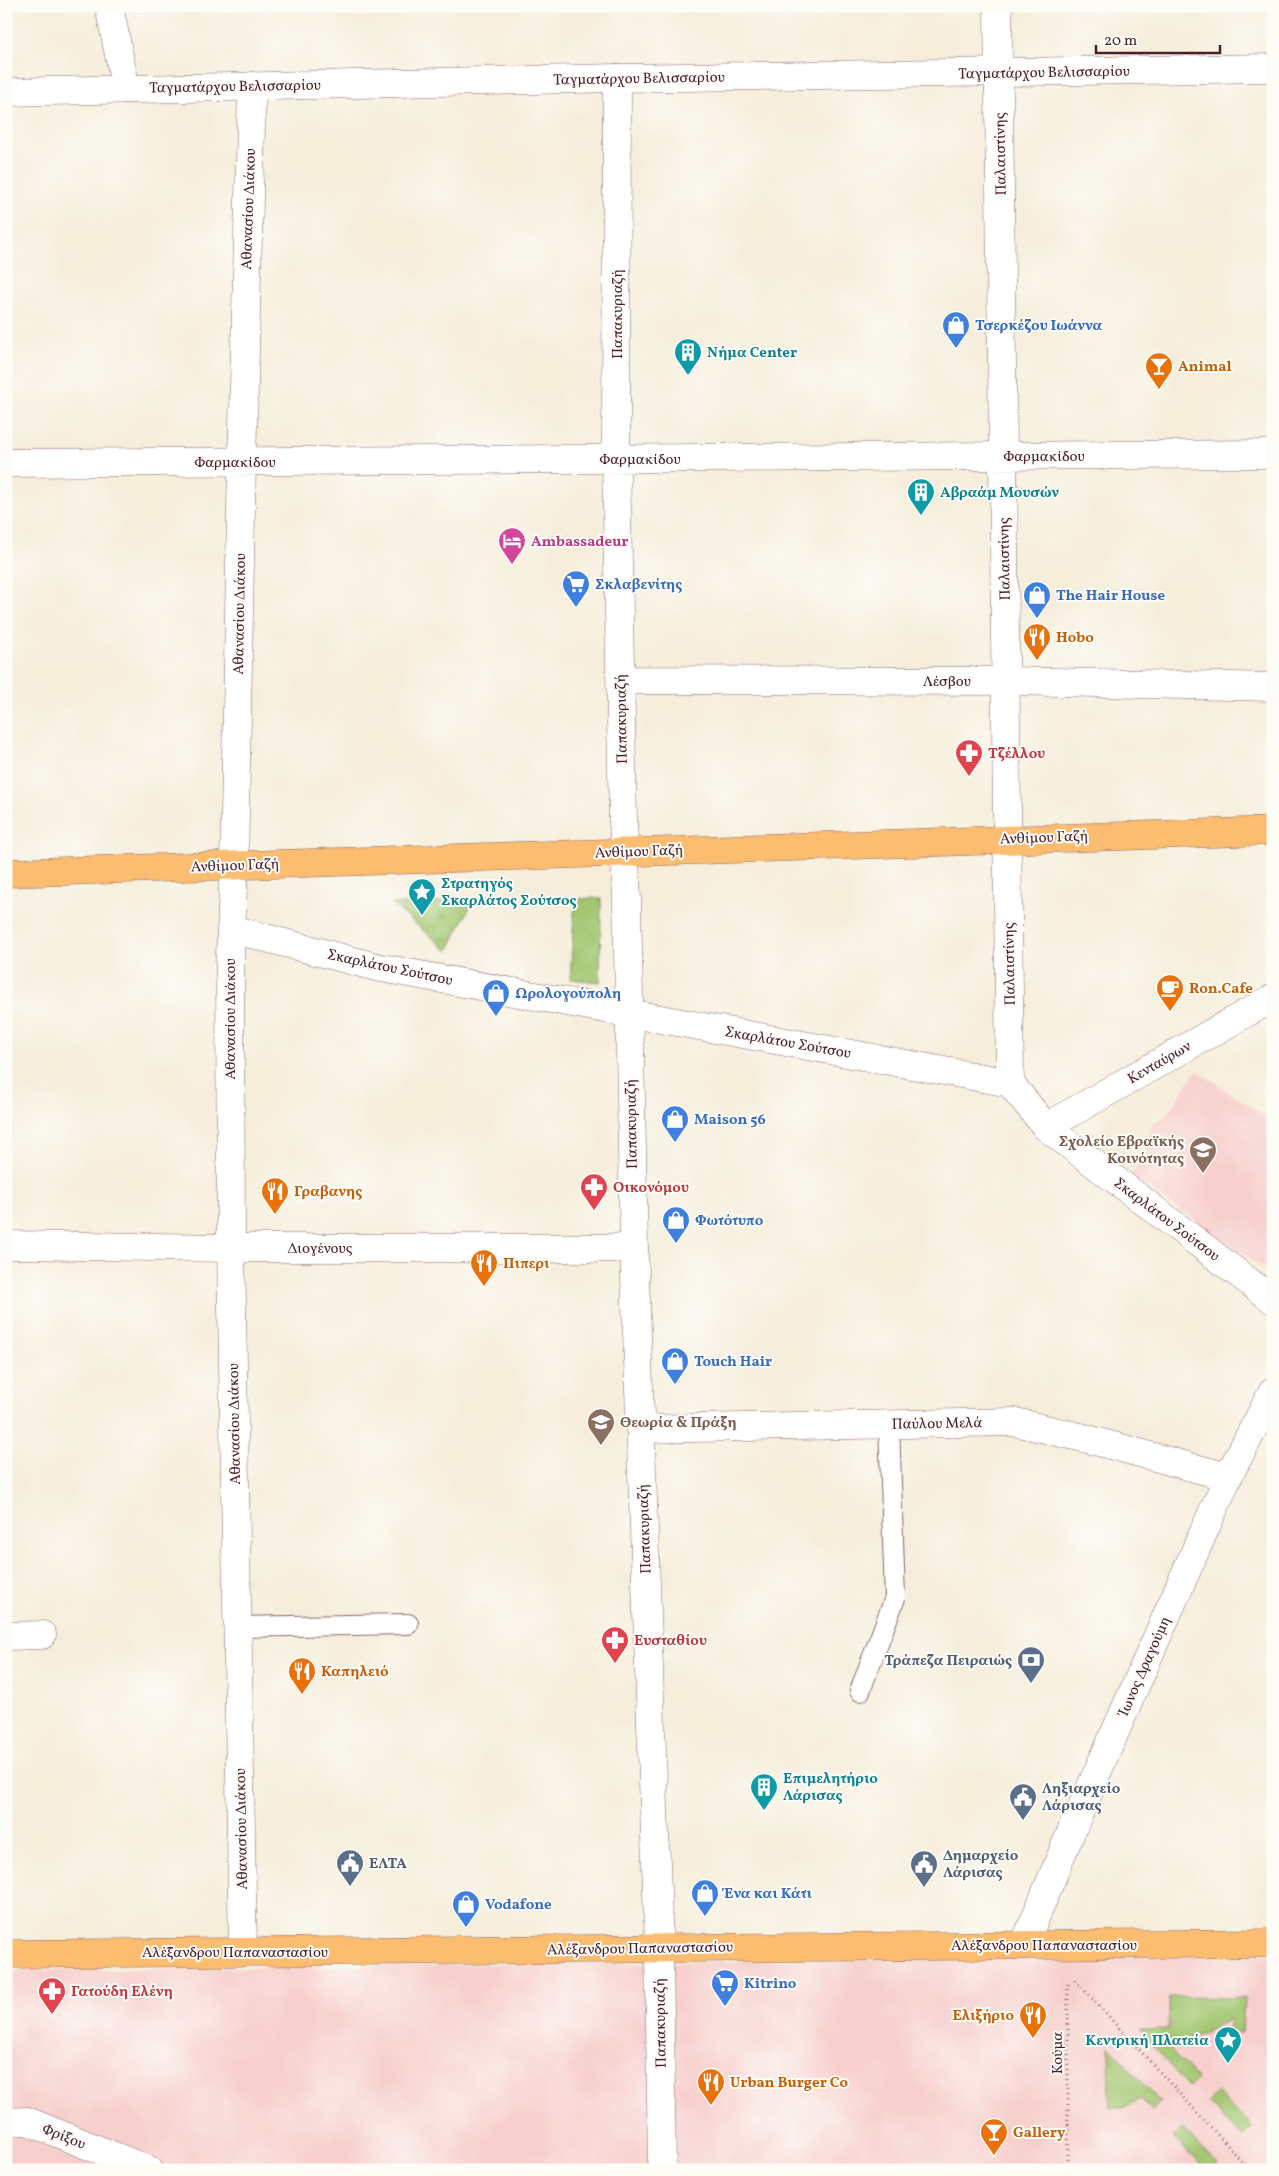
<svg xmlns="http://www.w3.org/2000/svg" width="1279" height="2176" font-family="Vollkorn,serif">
<defs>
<pattern id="park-crowns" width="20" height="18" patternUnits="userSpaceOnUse" patternTransform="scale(1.25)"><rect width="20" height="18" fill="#a2c66f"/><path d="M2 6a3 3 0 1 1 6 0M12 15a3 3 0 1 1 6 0" fill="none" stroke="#86a05b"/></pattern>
</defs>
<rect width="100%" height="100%" fill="#fdfcf7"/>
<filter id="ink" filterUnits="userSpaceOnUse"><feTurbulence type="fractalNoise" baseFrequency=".02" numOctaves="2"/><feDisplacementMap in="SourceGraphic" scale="10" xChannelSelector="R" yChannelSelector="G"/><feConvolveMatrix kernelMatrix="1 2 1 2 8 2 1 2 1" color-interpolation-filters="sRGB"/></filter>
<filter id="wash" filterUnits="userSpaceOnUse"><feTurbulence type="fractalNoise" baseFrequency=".0096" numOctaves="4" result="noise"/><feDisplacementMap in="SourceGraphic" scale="20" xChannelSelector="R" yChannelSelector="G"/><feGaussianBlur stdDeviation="1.12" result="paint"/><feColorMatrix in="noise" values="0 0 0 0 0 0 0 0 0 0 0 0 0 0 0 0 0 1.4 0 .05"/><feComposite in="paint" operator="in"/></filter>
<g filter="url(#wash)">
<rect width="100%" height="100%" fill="#f6eedb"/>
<path fill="#f7d0ce" d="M1197,1070L1273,1122V1275L1131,1176L1147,1153L1152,1124L1167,1115Z
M1273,1954V2170H6V1971Z"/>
<path fill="#a2c66f" stroke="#76724d" d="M601,898L600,982L570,979L575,899Z
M1169,1997L1244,1998L1242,2033L1228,2031L1230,2019L1170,2049L1197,2079L1189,2088L1140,2030L1169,2029Z
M1109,2046L1160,2102L1152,2111L1141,2099L1122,2108H1110Z
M1217,2093L1252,2127L1243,2137L1207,2103Z
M1182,2129L1218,2163L1211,2170H1206L1173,2138Z"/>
<path fill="url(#park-crowns)" stroke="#76724d" d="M473,901L448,951L392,904Z"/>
</g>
<g filter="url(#ink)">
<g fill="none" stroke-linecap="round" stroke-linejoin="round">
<g stroke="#866769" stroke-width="22">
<path id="service" d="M237,1627L408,1624
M860,1691L895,1598L889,1424"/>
</g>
<g stroke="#866769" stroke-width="29">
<path id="pedestrian" d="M1006,681L1273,687
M1046,1127L1273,998
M659,1948L662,2170
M6,2122L27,2121L149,2170"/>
</g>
<g stroke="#866769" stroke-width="29">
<path id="minor" d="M109,6L126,89
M998,6L1010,1083
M617,78L616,459L623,821L627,900L634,1248L659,1948
M6,463L1273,454
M621,680L1006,681
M232,929L376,967L1010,1083L1046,1127L1273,1300
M6,1245L231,1248H634
M640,1429L1015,1422L1084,1438L1228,1477
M6,1636L42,1635
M1024,1945L1073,1827L1228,1477L1273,1391
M243,1952L231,1248L230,955L234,865L242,462L252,86"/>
</g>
<g stroke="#866769" stroke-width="29">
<path id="tertiary" d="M6,92L617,78L1273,68"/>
</g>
<g stroke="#866769" stroke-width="29">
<path id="primary" d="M6,873L1273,831
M6,1954L1273,1943"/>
</g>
<path stroke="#866769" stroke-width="3" stroke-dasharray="1 4" stroke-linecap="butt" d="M1075,1980L1250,2170
M1068,2170V1981"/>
<use href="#service" stroke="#fff" stroke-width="20"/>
<use href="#pedestrian" stroke="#fff" stroke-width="28"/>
<use href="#minor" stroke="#fff" stroke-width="28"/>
<use href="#tertiary" stroke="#fff" stroke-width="28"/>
<use href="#primary" stroke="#fcbd6f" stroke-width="28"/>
</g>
</g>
<defs>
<g id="shop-pin" transform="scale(1.4375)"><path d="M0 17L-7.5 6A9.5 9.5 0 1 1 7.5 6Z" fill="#3f7fe0" stroke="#fdfcf7"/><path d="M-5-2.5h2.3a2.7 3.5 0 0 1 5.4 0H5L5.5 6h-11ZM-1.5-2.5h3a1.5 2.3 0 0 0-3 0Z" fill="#fff"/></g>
<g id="building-pin" transform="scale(1.4375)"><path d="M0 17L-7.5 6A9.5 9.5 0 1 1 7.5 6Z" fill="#0f9aa8" stroke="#fdfcf7"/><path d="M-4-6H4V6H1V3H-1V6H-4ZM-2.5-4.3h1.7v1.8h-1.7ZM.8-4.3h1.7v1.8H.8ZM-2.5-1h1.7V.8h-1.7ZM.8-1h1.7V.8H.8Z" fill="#fff"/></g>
<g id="bar-pin" transform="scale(1.4375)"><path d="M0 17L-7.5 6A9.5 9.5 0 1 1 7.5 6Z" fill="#e8710a" stroke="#fdfcf7"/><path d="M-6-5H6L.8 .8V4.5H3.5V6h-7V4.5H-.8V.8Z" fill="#fff"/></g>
<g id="hotel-pin" transform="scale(1.4375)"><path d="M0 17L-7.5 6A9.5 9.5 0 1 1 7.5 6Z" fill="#d1479c" stroke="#fdfcf7"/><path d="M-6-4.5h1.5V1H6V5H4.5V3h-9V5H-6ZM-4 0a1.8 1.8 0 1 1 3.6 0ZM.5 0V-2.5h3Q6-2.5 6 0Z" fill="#fff"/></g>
<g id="supermarket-pin" transform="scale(1.4375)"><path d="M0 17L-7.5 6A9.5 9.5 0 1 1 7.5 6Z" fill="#3f7fe0" stroke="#fdfcf7"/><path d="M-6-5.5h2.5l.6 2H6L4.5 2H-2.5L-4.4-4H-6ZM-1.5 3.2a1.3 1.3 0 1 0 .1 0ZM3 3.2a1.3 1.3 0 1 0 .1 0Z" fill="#fff"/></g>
<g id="restaurant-pin" transform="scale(1.4375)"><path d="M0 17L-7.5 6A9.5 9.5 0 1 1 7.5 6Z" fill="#e8710a" stroke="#fdfcf7"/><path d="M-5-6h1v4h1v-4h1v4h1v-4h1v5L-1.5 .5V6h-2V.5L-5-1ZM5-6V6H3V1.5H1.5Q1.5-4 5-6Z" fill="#fff"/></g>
<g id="pharmacy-pin" transform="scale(1.4375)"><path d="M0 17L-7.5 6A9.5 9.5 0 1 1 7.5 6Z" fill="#e0444e" stroke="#fdfcf7"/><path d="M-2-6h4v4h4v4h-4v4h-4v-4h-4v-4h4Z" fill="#fff"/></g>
<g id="sight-pin" transform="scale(1.4375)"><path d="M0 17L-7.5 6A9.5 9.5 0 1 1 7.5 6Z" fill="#0f9aa8" stroke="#fdfcf7"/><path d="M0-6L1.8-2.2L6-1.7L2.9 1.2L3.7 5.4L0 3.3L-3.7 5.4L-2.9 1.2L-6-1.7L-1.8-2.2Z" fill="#fff"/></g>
<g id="cafe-pin" transform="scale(1.4375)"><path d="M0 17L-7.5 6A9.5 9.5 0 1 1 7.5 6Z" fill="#e8710a" stroke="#fdfcf7"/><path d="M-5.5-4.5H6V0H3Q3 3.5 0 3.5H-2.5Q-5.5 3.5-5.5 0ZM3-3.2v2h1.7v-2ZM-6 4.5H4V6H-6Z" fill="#fff"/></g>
<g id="school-pin" transform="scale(1.4375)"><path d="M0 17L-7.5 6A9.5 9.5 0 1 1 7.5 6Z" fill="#8d6e63" stroke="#fdfcf7"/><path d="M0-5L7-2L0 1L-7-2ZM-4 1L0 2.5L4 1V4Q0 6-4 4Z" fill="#fff"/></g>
<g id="bank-pin" transform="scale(1.4375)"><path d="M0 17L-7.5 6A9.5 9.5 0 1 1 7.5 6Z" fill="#5c6f8a" stroke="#fdfcf7"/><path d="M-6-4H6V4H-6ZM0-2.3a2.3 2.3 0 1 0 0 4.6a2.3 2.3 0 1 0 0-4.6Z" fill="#fff"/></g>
<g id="civic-pin" transform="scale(1.4375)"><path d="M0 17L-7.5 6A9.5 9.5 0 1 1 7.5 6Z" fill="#5c6f8a" stroke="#fdfcf7"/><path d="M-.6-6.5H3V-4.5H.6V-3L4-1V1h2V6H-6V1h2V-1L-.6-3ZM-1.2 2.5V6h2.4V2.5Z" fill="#fff"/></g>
</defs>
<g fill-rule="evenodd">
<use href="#shop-pin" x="956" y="325"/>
<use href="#building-pin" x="688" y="352"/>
<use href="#bar-pin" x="1159" y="366"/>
<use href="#building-pin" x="921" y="492"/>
<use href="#hotel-pin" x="512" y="541"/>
<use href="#supermarket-pin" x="576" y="584"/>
<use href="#shop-pin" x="1037" y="595"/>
<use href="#restaurant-pin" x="1037" y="637"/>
<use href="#pharmacy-pin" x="969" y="753"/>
<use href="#sight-pin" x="422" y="892"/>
<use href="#cafe-pin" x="1170" y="988"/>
<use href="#shop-pin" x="496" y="993"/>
<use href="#shop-pin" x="675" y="1119"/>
<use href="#school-pin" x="1203" y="1150"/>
<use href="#pharmacy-pin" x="594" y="1187"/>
<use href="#restaurant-pin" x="275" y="1191"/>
<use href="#shop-pin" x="676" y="1220"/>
<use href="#restaurant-pin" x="484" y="1263"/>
<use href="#shop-pin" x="675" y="1361"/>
<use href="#school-pin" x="601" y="1422"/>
<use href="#pharmacy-pin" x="615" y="1640"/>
<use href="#bank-pin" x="1031" y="1660"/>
<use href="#restaurant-pin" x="302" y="1671"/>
<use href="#building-pin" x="764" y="1787"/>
<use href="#civic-pin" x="1023" y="1797"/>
<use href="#civic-pin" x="350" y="1863"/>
<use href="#civic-pin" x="924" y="1864"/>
<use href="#shop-pin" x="705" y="1893"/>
<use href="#shop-pin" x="466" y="1904"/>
<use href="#supermarket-pin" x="725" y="1983"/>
<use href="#pharmacy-pin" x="52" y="1991"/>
<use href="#restaurant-pin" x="1033" y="2015"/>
<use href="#sight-pin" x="1228" y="2040"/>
<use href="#restaurant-pin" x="711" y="2082"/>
<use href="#bar-pin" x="994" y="2132"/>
</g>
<g text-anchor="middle" stroke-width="4" stroke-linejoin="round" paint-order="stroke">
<g font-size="15" fill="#4a1f2b" stroke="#fdfcf7">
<text transform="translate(1044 72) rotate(-1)" y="5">Ταγματάρχου Βελισσαρίου</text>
<text transform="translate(639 78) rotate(-1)" y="5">Ταγματάρχου Βελισσαρίου</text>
<text transform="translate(235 86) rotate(-1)" y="5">Ταγματάρχου Βελισσαρίου</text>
<text transform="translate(1000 154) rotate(-91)" y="5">Παλαιστίνης</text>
<text transform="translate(248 209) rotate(-88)" y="5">Αθανασίου Διάκου</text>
<text transform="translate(617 314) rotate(-90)" y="5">Παπακυριαζή</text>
<text x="1044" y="461">Φαρμακίδου</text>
<text x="640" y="464">Φαρμακίδου</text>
<text x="235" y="467">Φαρμακίδου</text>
<text transform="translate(1004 559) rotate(-91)" y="5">Παλαιστίνης</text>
<text transform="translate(239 614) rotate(-89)" y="5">Αθανασίου Διάκου</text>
<text x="947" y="686">Λέσβου</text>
<text transform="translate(621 719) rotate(-91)" y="5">Παπακυριαζή</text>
<text transform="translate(1044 837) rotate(-2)" y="5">Ανθίμου Γαζή</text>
<text transform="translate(639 851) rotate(-2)" y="5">Ανθίμου Γαζή</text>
<text transform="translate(235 865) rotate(-2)" y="5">Ανθίμου Γαζή</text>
<text transform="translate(1009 964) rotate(-91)" y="5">Παλαιστίνης</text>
<text transform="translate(390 967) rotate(12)" y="5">Σκαρλάτου Σούτσου</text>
<text transform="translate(230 1019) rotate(-90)" y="5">Αθανασίου Διάκου</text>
<text transform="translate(788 1042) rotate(10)" y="5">Σκαρλάτου Σούτσου</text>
<text transform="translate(1159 1062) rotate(-30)" y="5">Κενταύρων</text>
<text transform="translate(631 1124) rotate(-91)" y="5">Παπακυριαζή</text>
<text transform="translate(1167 1219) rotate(37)" y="5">Σκαρλάτου Σούτσου</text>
<text x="320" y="1253">Διογένους</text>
<text transform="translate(937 1423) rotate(-1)" y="5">Παύλου Μελά</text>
<text transform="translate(234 1424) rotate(-91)" y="5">Αθανασίου Διάκου</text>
<text transform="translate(644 1529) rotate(-92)" y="5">Παπακυριαζή</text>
<text transform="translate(1144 1666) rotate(-66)" y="5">Ίωνος Δραγούμη</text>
<text transform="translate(241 1829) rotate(-91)" y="5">Αθανασίου Διάκου</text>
<text x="1044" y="1950">Αλέξανδρου Παπαναστασίου</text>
<text transform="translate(640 1948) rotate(-1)" y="5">Αλέξανδρου Παπαναστασίου</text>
<text x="235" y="1957">Αλέξανδρου Παπαναστασίου</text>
<text transform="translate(660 2023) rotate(-91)" y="5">Παπακυριαζή</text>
<text transform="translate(1057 2053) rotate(-90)" y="5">Κούμα</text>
<text transform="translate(64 2136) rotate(22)" y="5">Φρίξου</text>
</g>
<g font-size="15" font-weight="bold" fill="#366cbe" stroke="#fdfcf7" text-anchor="start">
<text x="975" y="330">Τσερκέζου Ιωάννα</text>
<text x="595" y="589">Σκλαβενίτης</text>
<text x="1056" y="600">The Hair House</text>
<text x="515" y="998">Ωρολογούπολη</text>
<text x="694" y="1124">Maison 56</text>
<text x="695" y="1225">Φωτότυπο</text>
<text x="694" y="1366">Touch Hair</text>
<text x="724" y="1898">Ένα και Κάτι</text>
<text x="485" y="1909">Vodafone</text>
<text x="744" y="1988">Kitrino</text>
</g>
<g font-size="15" font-weight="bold" fill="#0d838f" stroke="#fdfcf7" text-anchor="start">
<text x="707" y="357">Νήμα Center</text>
<text x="940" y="497">Αβραάμ Μουσών</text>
<text x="441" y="888">Στρατηγός<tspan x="441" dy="17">Σκαρλάτος Σούτσος</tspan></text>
<text x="783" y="1783">Επιμελητήριο<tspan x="783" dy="17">Λάρισας</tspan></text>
<text x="1209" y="2045" text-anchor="end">Κεντρική Πλατεία</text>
</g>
<g font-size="15" font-weight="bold" fill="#c56008" stroke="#fdfcf7" text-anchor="start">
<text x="1178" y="371">Animal</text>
<text x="1056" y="642">Hobo</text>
<text x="1189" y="993">Ron.Cafe</text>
<text x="294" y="1196">Γραβανης</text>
<text x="503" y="1268">Πιπερι</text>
<text x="321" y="1676">Καπηλειό</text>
<text x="1014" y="2020" text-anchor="end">Ελιξήριο</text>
<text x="730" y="2087">Urban Burger Co</text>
<text x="1013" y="2137">Gallery</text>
</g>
<g font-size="15" font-weight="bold" fill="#b23c85" stroke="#fdfcf7" text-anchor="start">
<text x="531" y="546">Ambassadeur</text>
</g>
<g font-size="15" font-weight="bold" fill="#be3a42" stroke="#fdfcf7" text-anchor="start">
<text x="988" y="758">Τζέλλου</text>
<text x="613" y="1192">Οικονόμου</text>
<text x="634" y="1645">Ευσταθίου</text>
<text x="71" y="1996">Γατούδη Ελένη</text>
</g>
<g font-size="15" font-weight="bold" fill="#785e54" stroke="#fdfcf7" text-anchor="end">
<text x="1184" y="1146">Σχολείο Εβραϊκής<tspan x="1184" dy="17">Κοινότητας</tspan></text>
<text x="620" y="1427" text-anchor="start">Θεωρία &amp; Πράξη</text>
</g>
<g font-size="15" font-weight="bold" fill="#4e5e75" stroke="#fdfcf7" text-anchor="start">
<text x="1012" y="1665" text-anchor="end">Τράπεζα Πειραιώς</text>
<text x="1042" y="1793">Ληξιαρχείο<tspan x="1042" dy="17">Λάρισας</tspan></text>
<text x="943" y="1860">Δημαρχείο<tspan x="943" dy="17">Λάρισας</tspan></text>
<text x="369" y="1868">ΕΛΤΑ</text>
</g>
</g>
<rect width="1279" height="2176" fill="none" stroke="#fdfcf7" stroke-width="25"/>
<path d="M1096 45v8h124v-8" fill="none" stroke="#4a1f2b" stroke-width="2.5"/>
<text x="1104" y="45" font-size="15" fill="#4a1f2b" stroke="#fdfcf7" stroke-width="4" paint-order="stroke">20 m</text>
</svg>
